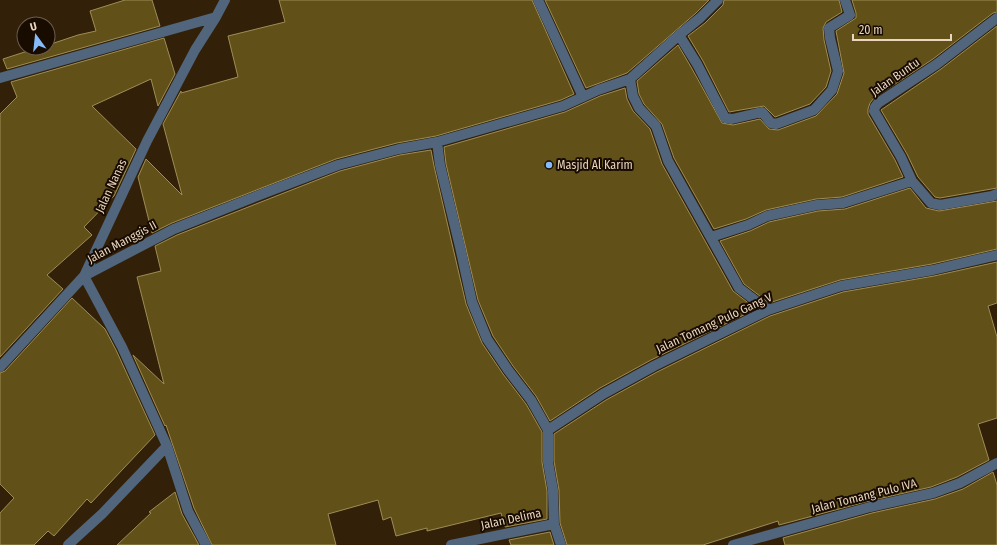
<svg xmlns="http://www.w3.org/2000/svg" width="997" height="545" font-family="'Fira Sans Condensed',sans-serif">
<rect width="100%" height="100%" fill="#322108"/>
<path fill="#615118" stroke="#9e8d56" d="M125,0H152L160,26L7,69L3,59L37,48H48V45L78,35L96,31L90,11Z
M279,0H532L574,94L561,100L436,136L397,143L336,159L172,223L152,233L138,177L146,159L182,195L163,124L181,91V93L238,77L228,36L285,22Z
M545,0H709L696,13L627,73L586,88Z
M724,0H839L842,12L826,22L823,28L824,40L831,71L826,87L810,104L775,117L764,106L729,112L703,61L688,36L705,23L723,5Z
M852,0H997V12L993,13L933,59L874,98L870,103L868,109V114L895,160L903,177L842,197L816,199L766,210L746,219L714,229L674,158L662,124L644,104L639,94L637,81L678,45L691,67L722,123L733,125L760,119L769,129L778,130L816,116L837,94L844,73L836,31L856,18V13Z
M997,26V188L940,198L935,197L918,177L907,154L881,110L941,69Z
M164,38L175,74L158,106L151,79L92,106L136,149L114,196L84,227L92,235L47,275L63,289L0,357V114L17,97L11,82Z
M625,88L627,99L633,111L650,129L662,164L733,291L756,309L651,360L600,388L550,421L536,396L513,366L493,336L478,300L446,164L444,147L565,112L600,96Z
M431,150L434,166L466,304L482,343L503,374L526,404L542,432V462L547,491V519L505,527L501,513L427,531V528L396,536L391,517L383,520L378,500L328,514L336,545H212L194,508L166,425L165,426L133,355L164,384L137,277L161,271L155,246L177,235L340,171L400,155Z
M910,188L926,208L939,211L997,201V249L932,264L840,280L769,303L744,284L720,241L750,231L769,222L818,211L845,209Z
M997,262V303L988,306L997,337V418L978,424L989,460L957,477L931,487L869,501L779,525L778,521L703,545H567L560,523L559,490L554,461V434L606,400L657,372L770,316L843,292L934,276Z
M72,298L105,329L116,350L155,435L91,503L87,499L54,536L48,531L34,545H0V513L14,498L0,484V373L5,371Z
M993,472L997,485V545H785L783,538L872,513L935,499L963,489Z
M175,492L182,514L199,545H117L151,513L149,512Z
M550,532L554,545H511L509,540Z"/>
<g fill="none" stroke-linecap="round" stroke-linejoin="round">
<path stroke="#51657d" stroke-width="10" d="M538,0L583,97
M997,18L937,64L878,103L875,107L874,111L901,157L912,181L931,203L940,205L992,196L997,194
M679,35L697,64L725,118L732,119L762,112L771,123L776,124L814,110L832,90L838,71L830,38L829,28L850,15L845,0
M0,78L216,17
M630,79L633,96L639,108L656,126L668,161L739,288L768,310
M437,142L440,165L460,247L472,302L487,339L508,370L531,400L548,430V462L553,490L554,524
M711,237L748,225L767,216L817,205L843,203L912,181
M84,276L174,229L267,192L338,165L399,149L437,142L563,106L598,90L630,79L679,35L700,18L718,0
M84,276L122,347L167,446L188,511L206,545
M0,367L84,276L147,141L195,50L216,17L225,0
M548,430L603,394L654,366L768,310L841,286L933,270L997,255
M68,545L102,514L167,446
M451,545L554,524L561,545
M733,545L870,507L933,493L960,483L997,463"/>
</g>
<circle fill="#85bbfb" stroke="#180b00" stroke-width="1.5" cx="549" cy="165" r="4"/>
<g text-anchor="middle" stroke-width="4" stroke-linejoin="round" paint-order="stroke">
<g font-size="12" fill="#ead6be" stroke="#180b00">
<text transform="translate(895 77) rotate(-35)" y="4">Jalan Buntu</text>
<text transform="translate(111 186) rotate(-65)" y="4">Jalan Nanas</text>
<text transform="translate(122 242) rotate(-28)" y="4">Jalan Manggis II</text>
<text transform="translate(714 323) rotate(-25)" y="4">Jalan Tomang Pulo Gang V</text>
<text transform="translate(864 496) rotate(-14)" y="4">Jalan Tomang Pulo IVA</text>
<text transform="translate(511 519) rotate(-12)" y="4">Jalan Delima</text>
</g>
<g font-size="12" fill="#ead6be" stroke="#180b00" text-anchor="start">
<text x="557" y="169">Masjid Al Karim</text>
</g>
</g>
<g transform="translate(36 36) rotate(345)"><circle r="19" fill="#180b00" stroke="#6c5c4c"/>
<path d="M0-3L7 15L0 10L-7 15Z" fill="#85bbfb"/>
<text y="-6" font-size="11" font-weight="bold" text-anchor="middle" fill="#ead6be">U</text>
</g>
<path d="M853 34v6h98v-6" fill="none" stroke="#ead6be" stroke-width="2"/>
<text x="859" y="34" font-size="12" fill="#ead6be" stroke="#180b00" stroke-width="3" paint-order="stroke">20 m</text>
</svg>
